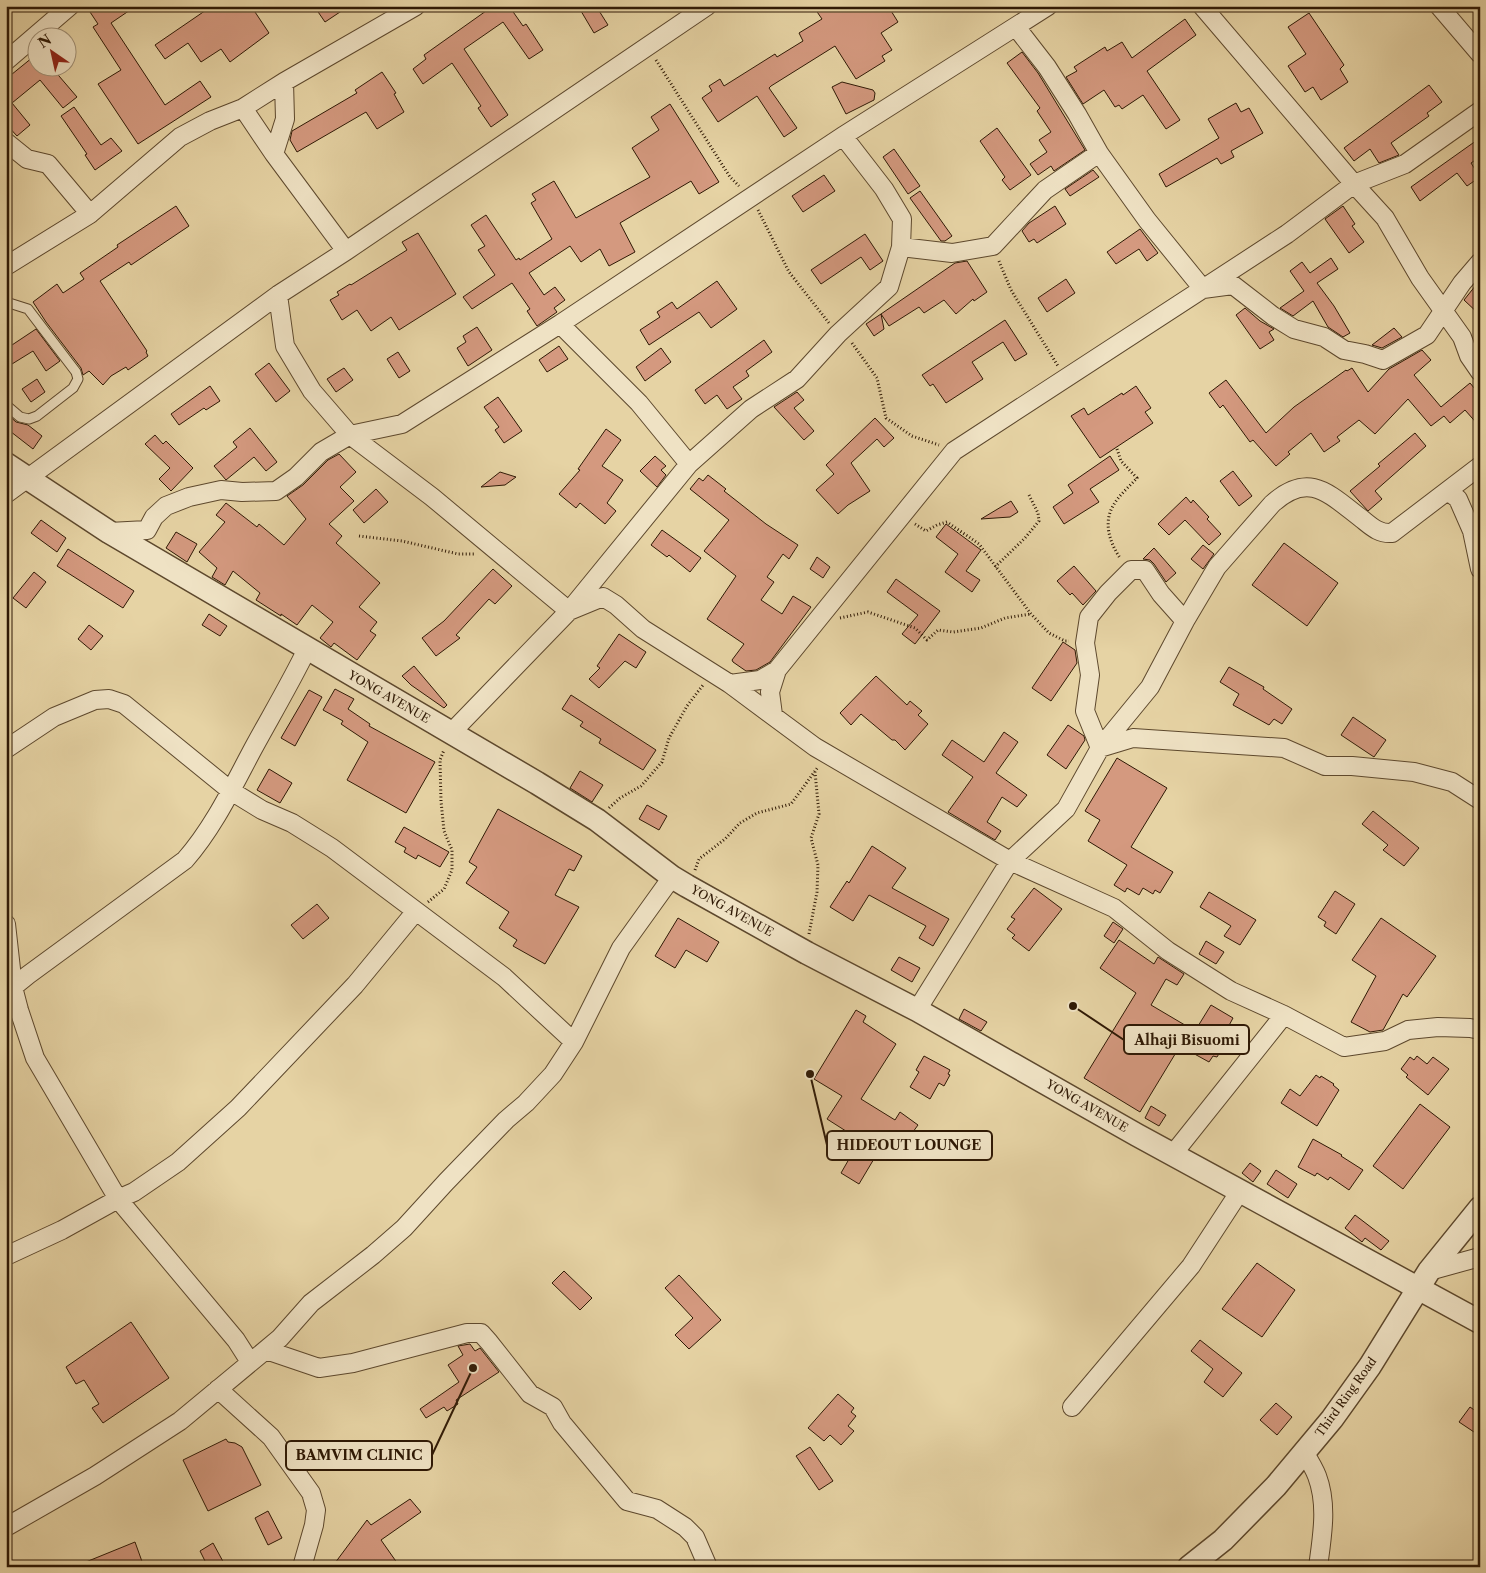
<svg xmlns="http://www.w3.org/2000/svg" width="1486" height="1573" font-family="'Libre Caslon Text',serif">
<rect width="100%" height="100%" fill="#e6d3a4"/>
<filter id="stains"><feTurbulence type="fractalNoise" baseFrequency=".004" numOctaves="4"/><feColorMatrix values="0 0 0 0 .2 0 0 0 0 .09 0 0 0 0 .02 0 0 0 .5 -.17"/></filter>
<radialGradient id="worn" r=".72"><stop offset=".6" stop-color="#630" stop-opacity="0"/><stop offset="1" stop-color="#630" stop-opacity=".3"/></radialGradient>
<path fill="#d4997f" stroke="#2f1905" d="M86,6H136L111,23L165,105L200,81L211,97L138,144L98,84L121,70L93,27L98,24Z
M212,6H251L269,33L230,62L221,49L201,62L188,43L165,59L155,45Z
M314,6H349L325,22Z
M493,6H509L523,26L526,24L543,50L529,59L503,22L464,49L508,115L491,127L478,108L481,106L452,63L423,84L413,69L426,59L424,55Z
M578,6H596L608,25L594,33Z
M813,6H888L898,22L881,33L892,50L882,56L885,61L856,79L835,46L771,86L769,88L797,128L784,137L757,96L718,122L702,98L712,91L709,86L720,79L724,86L775,54L777,57L803,41L799,33L822,19Z
M1309,13L1344,65L1340,69L1348,82L1321,100L1313,87L1305,92L1288,66L1306,54L1288,27Z
M1185,19L1196,35L1147,71L1180,120L1166,129L1143,95L1122,109L1119,105L1115,107L1104,90L1083,104L1066,77L1077,71L1074,67L1105,47L1107,51L1122,42L1132,58Z
M1022,52L1038,73L1085,150L1054,171L1051,166L1038,175L1030,164L1047,152L1039,140L1051,132L1037,111L1040,108L1007,63Z
M38,53V68H55L53,69L77,97L63,108L40,80L12,103L30,125L17,136L6,124V79Z
M382,72L396,93L394,94L404,112L377,129L366,112L297,152L290,140L292,131L357,93L355,90Z
M842,82L873,90L875,93L874,100L846,114L832,87Z
M1429,85L1442,102L1427,113L1429,116L1391,143L1399,155L1379,163L1370,149L1354,161L1344,148Z
M1236,103L1241,112L1249,108L1263,133L1231,151L1234,157L1221,164L1217,158L1166,187L1159,174L1219,138L1208,119Z
M670,104L719,182L699,194L691,181L620,223L635,252L609,266L600,249L581,262L570,246L529,273L544,295L555,287L565,300L554,308L557,312L537,326L527,311L530,309L512,283L472,309L463,297L495,275L478,250L485,246L471,225L486,215L516,260L519,258L520,260L552,239L531,203L536,200L532,194L554,181L576,218L650,177L632,148L659,130L651,117Z
M74,107L101,145L111,138L122,151L95,170L85,155L87,154L61,116Z
M997,128L1031,175L1010,190L1002,180L1005,177L980,141Z
M1480,138V157L1471,163L1480,177L1467,186L1457,173L1420,201L1411,187Z
M894,149L920,186L908,194L883,157Z
M1093,170L1099,177L1070,196L1065,189Z
M824,175L835,191L803,212L792,196Z
M920,191L952,236L945,241H941L910,198Z
M176,206L189,226L131,265L129,262L100,281L147,351L146,352L148,356L128,370L126,367L111,376L103,385L89,371L83,375L81,368L46,322L33,302L57,284L63,293L84,279L80,273L118,247L117,245Z
M1055,206L1066,224L1037,243L1034,239L1029,242L1022,231L1029,223Z
M1343,206L1355,224L1352,226L1364,242L1349,253L1325,219Z
M1140,229L1158,253L1147,261L1139,249L1116,264L1107,252Z
M418,233L456,294L399,330L391,317L371,331L357,310L342,320L330,300L339,295L337,292L350,284L351,285L407,250L402,242Z
M865,234L883,261L870,270L861,257L821,284L811,270Z
M1331,258L1338,269L1317,283L1334,306L1350,333L1343,337L1328,327L1313,301L1293,316L1280,308L1304,291L1290,271L1302,262L1310,273Z
M967,261L987,292L974,301L973,299L956,314L944,300L924,313L919,307L889,326L881,314L955,263Z
M1066,279L1075,293L1047,312L1038,298Z
M1480,280V315L1464,300Z
M717,281L737,309L711,328L699,312L649,345L640,330L660,317L657,312L672,302L677,309Z
M1245,308L1260,321L1274,329L1269,332L1274,340L1260,349L1236,315Z
M881,314L884,329L874,336L866,324Z
M1005,320L1027,354L1015,361L1003,342L972,362L983,379L946,403L933,384L930,386L922,375Z
M477,327L492,350L468,366L457,348L466,342L463,336Z
M1394,328L1402,337L1382,348L1372,345Z
M36,329L60,361L46,371L33,351L12,364L6,356V349Z
M764,340L772,352L746,371L749,376L733,387L742,399L727,409L717,395L705,404L695,390Z
M559,346L568,359L547,372L539,360Z
M661,348L671,362L645,381L636,367Z
M1422,350L1431,360L1414,375L1441,407L1470,383L1480,395V427L1465,410L1450,423L1444,416L1431,426L1408,399L1375,434L1359,420L1337,437L1340,441L1324,452L1311,433L1288,452L1290,454L1276,466L1253,440L1250,442L1223,405L1220,408L1209,393L1226,380L1266,433L1294,407L1346,370L1347,371L1352,368L1368,392L1389,369Z
M398,352L410,371L399,378L387,359Z
M269,363L290,391L276,402L255,374Z
M344,368L353,380L336,392L327,379Z
M37,379L45,392L31,402L22,389Z
M210,386L220,401L206,410L204,408L179,425L171,414Z
M1136,386L1151,408L1145,412L1153,423L1100,458L1071,416L1084,408L1088,415L1122,393L1123,395Z
M797,392L804,400L794,408L814,431L804,440L774,407Z
M498,397L522,431L504,443L495,430L499,427L484,407Z
M6,413L16,422L28,425L42,436L33,449L6,428Z
M875,418L894,438L884,447L877,439L851,463L870,491L848,505L838,514L816,490L834,474L826,465Z
M250,428L277,462L266,471L254,457L226,480L214,466L237,447L233,442Z
M606,429L621,440L602,466L623,480L607,503L616,511L605,524L580,503L576,508L559,494L580,470L578,469Z
M1415,433L1426,446L1375,491L1382,499L1368,511L1350,491L1380,466L1378,464Z
M155,435L163,444L166,441L193,468L171,491L159,479L170,468L145,444Z
M339,454L356,472L340,487L354,501L329,524L342,536L336,543L380,583L359,607L377,622L370,631L376,635L357,660L334,643L331,647L320,638L333,622L312,605L297,625L281,614V616L256,600L260,593L233,571L225,585L212,577L217,568L199,552L225,522L216,515L226,503L257,527L259,524L284,545L306,519L287,496L303,485L328,460Z
M655,456L666,466L661,470L666,475L657,487L640,471Z
M1110,456L1119,470L1090,489L1099,502L1064,524L1053,507L1073,493L1068,485Z
M1233,471L1252,496L1239,506L1220,481Z
M500,472L516,477L505,485L481,487Z
M708,475L726,489L724,491L766,524L798,545L789,559L783,554L767,577L774,582L761,600L782,614L793,596L811,607L770,662L756,670L746,671L733,662L732,660L744,644L707,619L736,576L704,551L729,520L690,489L699,478L703,481Z
M376,489L388,502L364,523L353,510Z
M1186,497L1191,503L1193,500L1209,517L1207,519L1221,534L1209,545L1185,520L1169,535L1158,524Z
M1011,501L1018,512L1010,517L981,519Z
M41,520L66,538L57,552L31,533Z
M946,524L981,550L966,571L980,580L972,592L945,572L958,554L936,537Z
M662,530L701,558L690,572L669,555L667,557L651,545Z
M176,532L197,544L187,562L166,548Z
M1284,543L1338,583L1307,626L1252,585Z
M1203,545L1214,554L1203,569L1191,559Z
M1154,548L1176,573L1166,582L1154,564L1150,560L1143,559Z
M68,549L134,591L123,608L57,566Z
M817,557L830,567L823,578L810,569Z
M1074,566L1096,591L1083,605L1072,593L1070,595L1057,581Z
M493,569L512,586L495,604L489,599L456,635L460,638L436,656L422,638L444,621Z
M34,572L46,582L26,608L13,598Z
M896,579L940,611L915,644L902,634L918,615L887,592Z
M209,614L227,626L220,636L202,625Z
M89,625L103,636L91,650L78,639Z
M619,634L646,652L636,668L625,661L599,688L589,679L600,668L597,666Z
M1063,642L1075,650L1077,663L1051,701L1032,688Z
M414,666L447,705L444,708L411,685L402,676Z
M1229,667L1264,687L1263,689L1292,709L1282,724L1274,719L1269,725L1233,705L1239,694L1220,682Z
M876,676L907,705L910,701L922,711L918,715L928,724L905,750L895,740H892L861,714L851,725L840,713Z
M335,689L354,699L348,709L370,724L369,726L435,762L406,813L347,780L368,742L341,724L343,721L323,710Z
M309,690L322,697L295,746L281,738Z
M571,695L656,750L643,770L599,743L601,739L580,726L583,722L562,709Z
M1353,717L1386,740L1374,757L1341,735Z
M1068,725L1084,736L1085,740L1066,769L1047,755Z
M1004,732L1018,742L996,773L1027,795L1017,807L1002,797L987,822L1001,831L995,840L948,812L973,777L942,755L952,740L984,762Z
M1117,758L1167,788L1131,847L1173,872L1160,893L1155,890L1153,894L1143,888L1139,895L1127,888L1125,892L1114,885L1127,865L1088,841L1100,820L1085,811Z
M269,769L292,783L280,803L257,790Z
M580,771L603,785L592,802L570,788Z
M647,805L667,816L659,830L639,819Z
M498,809L582,856L574,871L569,869L555,895L579,907L545,964L513,946L517,940L499,928L509,912L466,883L477,867L469,862Z
M1373,811L1419,848L1404,866L1383,850L1388,845L1362,824Z
M404,827L449,852L440,867L418,855L416,859L404,852L406,848L395,842Z
M872,846L906,868L892,888L949,919L933,946L919,938L926,926L869,895L853,921L830,907L847,881L849,883Z
M1034,888L1062,909L1029,951L1012,938L1015,935L1007,929L1015,919L1011,917Z
M1335,891L1355,904L1336,934L1324,926L1326,922L1318,917Z
M1209,892L1256,920L1240,945L1224,936L1231,926L1200,907Z
M317,904L329,918L303,939L291,925Z
M678,918L719,942L707,962L686,950L675,968L655,956Z
M1381,918L1436,956L1407,997L1403,994L1383,1030L1370,1032L1351,1022L1376,976L1352,960Z
M1113,922L1123,929L1114,943L1104,936Z
M1119,940L1154,964L1158,957L1184,974L1177,985L1166,979L1151,1005L1195,1031L1211,1005L1233,1018L1219,1044L1223,1047L1217,1057L1213,1056L1209,1062L1180,1046L1140,1112L1084,1078L1136,993L1100,968Z
M1206,941L1224,952L1216,964L1199,954Z
M899,957L920,968L912,982L891,970Z
M964,1009L987,1022L981,1031L959,1019Z
M856,1010L866,1016L863,1022L896,1044L861,1099L895,1120L900,1112L918,1125L902,1147L887,1137L859,1184L841,1173L860,1140L827,1119L842,1096L814,1079Z
M924,1056L950,1070L948,1074L950,1075L944,1086L939,1083L930,1099L910,1087L919,1072L916,1070Z
M1417,1056L1427,1064L1433,1057L1449,1069L1428,1095L1406,1077L1408,1075L1401,1069L1410,1057L1414,1060Z
M1316,1075L1320,1078L1321,1076L1334,1084L1333,1085L1339,1090L1317,1126L1281,1103L1290,1089L1300,1096Z
M1420,1104L1450,1127L1403,1189L1373,1166Z
M1151,1106L1166,1115L1159,1126L1145,1118Z
M1313,1139L1342,1155L1341,1156L1363,1170L1349,1190L1330,1177L1328,1180L1317,1173L1315,1176L1298,1167Z
M1250,1163L1261,1171L1253,1182L1242,1173Z
M1276,1170L1297,1184L1288,1198L1267,1184Z
M1355,1215L1389,1241L1381,1250L1365,1238L1362,1242L1345,1228Z
M1257,1263L1295,1290L1262,1337L1222,1309Z
M564,1271L592,1298L580,1310L552,1283Z
M679,1275L721,1320L689,1349L675,1335L693,1318L665,1288Z
M131,1322L169,1378L103,1423L92,1408L99,1404L84,1380L76,1384L66,1367Z
M1200,1340L1242,1373L1223,1397L1204,1382L1213,1369L1191,1351Z
M470,1344L475,1351L480,1348L499,1372L456,1400L458,1404L447,1411L444,1407L426,1418L420,1409L459,1382L448,1365L463,1355L458,1346Z
M838,1394L854,1408L851,1412L856,1416L848,1426L854,1431L841,1445L830,1435L824,1441L808,1428Z
M1276,1403L1292,1417L1277,1435L1260,1420Z
M1470,1407L1480,1414V1436L1459,1422Z
M226,1439L228,1442L235,1443L242,1447L261,1485L208,1511L183,1460Z
M810,1447L833,1481L819,1490L796,1456Z
M410,1499L421,1512L381,1540L400,1567H332L367,1520L371,1525Z
M268,1511L282,1538L268,1545L255,1518Z
M135,1542L144,1567H76V1566Z
M213,1543L226,1567H208L200,1551Z"/>
<g fill="none" stroke-linecap="round" stroke-linejoin="round">
<g stroke="#5d482d" stroke-width="11">
<path id="service" d="M6,302L28,309L76,372L78,379L73,388L37,416L29,419L20,417L6,405"/>
</g>
<g stroke="#5d482d" stroke-width="20">
<path id="minor" d="M1202,6L1354,184L1385,218L1420,278L1462,337L1469,356L1480,372
M1439,6L1480,54
M1016,27L1047,67L1077,114L1099,153L1147,220L1203,289L1233,285L1273,316L1294,329L1324,337L1344,350L1365,354L1383,360L1427,335L1462,283L1480,262
M6,61L70,6
M243,108L274,154L346,251
M6,142L27,159L48,164L90,214
M274,154L285,119L284,82
M901,247L952,253L993,246L1045,190L1099,153
M6,266L90,214L180,137L210,121L243,108L284,82L416,6
M278,295L285,346L312,391L350,435L432,497L569,611L603,597L616,605L643,629L730,684L815,747L1010,861L1114,908L1168,951L1231,991L1284,1015L1344,1047L1385,1041L1408,1030L1438,1027L1470,1028L1480,1030
M560,324L639,403L689,464
M1448,491L1458,499L1472,531L1480,569
M6,494L278,295L346,251L707,6
M109,532L147,530L154,517L166,506L189,497L221,490L242,492L276,491L296,477L321,452L350,435L402,424L560,324L843,136L1048,6
M1185,621L1161,594L1145,570H1131L1108,593L1089,617L1085,643L1090,675L1085,711L1100,748L1133,738L1284,748L1325,766H1352L1414,772L1452,782L1480,800
M730,684L760,680L777,670
M773,715L770,692L777,670L954,451L1287,234L1354,184L1405,164L1480,111
M451,733L569,611L689,464L751,409L797,379L838,334L889,287L901,247L902,219L884,189L843,136
M6,749L54,717L95,700L109,699L124,704L231,791L262,810L292,823L332,848L504,977L574,1042
M6,924L13,987L19,1010L35,1058L118,1199L236,1340L250,1362
M7,992L28,975L185,860C214,827 233,786 254,747C272,714 291,682 307,649
M917,1010L1010,861L1066,809L1100,748L1150,687L1185,621L1217,567L1272,504C1309,470 1329,494 1362,519C1372,527 1379,534 1392,533L1480,466
M1173,1154L1284,1015
M6,1256L62,1230L118,1199L134,1192L178,1162L238,1108L355,985L416,911
M1429,1271L1480,1257
M266,1350L319,1368L353,1363L467,1333H481L489,1342L530,1394L553,1407L562,1423L627,1501L657,1509L685,1527L695,1537L708,1567
M218,1389L271,1437L311,1493L316,1510L314,1525L302,1567
M1072,1407L1191,1266L1240,1191
M1304,1452C1309,1460 1314,1468 1317,1476C1328,1505 1322,1537 1318,1567
M6,1527L95,1476L180,1421L280,1338L311,1303L373,1255L404,1228L446,1182L506,1120L526,1103L553,1074L574,1042L621,948L672,877"/>
</g>
<g stroke="#5d482d" stroke-width="25">
<path id="tertiary" d="M6,464L109,532L537,783L597,820L672,877L687,886L807,953L917,1010L1137,1135L1480,1322
M1189,1567L1223,1540L1276,1486L1332,1419L1370,1366L1429,1271L1480,1208"/>
</g>
<path stroke="#2f1905" stroke-width="3" stroke-dasharray="1 2.5" stroke-linecap="butt" d="M656,60L730,177L739,186
M758,210L789,272L829,323
M999,261L1011,290L1058,366
M852,343L877,378L886,418L912,436L939,445
M1117,449L1121,461L1137,478C1129,487 1118,496 1113,506C1103,523 1110,543 1120,558
M915,524L926,531L937,525L947,522L979,544L1031,614L1049,633L1065,641H1069
M359,536L402,541L458,554H476
M995,567L1025,538L1039,521L1038,513L1029,495
M840,618L868,612L915,628L927,640L938,630L953,632L981,628L1005,618L1031,614
M609,808L620,798L641,786L662,762L669,738L687,706L703,685
M695,870L699,859L725,839L740,823L757,813L791,804L818,767
M428,902L444,889L452,870V850L444,831L441,801L440,760L444,750
M809,934L817,892L818,865L811,838L819,814L815,772"/>
<use href="#service" stroke="#efe2c4" stroke-width="9"/>
<use href="#minor" stroke="#efe2c4" stroke-width="18"/>
<use href="#tertiary" stroke="#efe2c4" stroke-width="22"/>
</g>
<g text-anchor="middle" stroke-width="5" stroke-linejoin="round" paint-order="stroke">
<g font-size="12" fill="#2f1905" stroke="#efe2c4">
<text transform="translate(389 697) rotate(30)" y="4">YONG AVENUE</text>
<text transform="translate(732 911) rotate(29)" y="4">YONG AVENUE</text>
<text transform="translate(1087 1106) rotate(30)" y="4">YONG AVENUE</text>
<text transform="translate(1346 1397) rotate(-54)" y="4">Third Ring Road</text>
</g>
</g>
<path fill="none" stroke="#2f1905" stroke-width="2" d="M1073 1006L1124 1040M810 1074L827 1145M473 1368L432 1455"/>
<g fill="#2f1905" stroke="#efe2c4" stroke-width="2">
<circle cx="1073" cy="1006" r="5"/>
<circle cx="810" cy="1074" r="5"/>
<circle cx="473" cy="1368" r="5"/>
</g>
<g fill="#efe2c4" stroke="#2f1905" stroke-width="2">
<rect x="1124" y="1025" width="125" height="29" rx="5"/>
<rect x="827" y="1131" width="165" height="29" rx="5"/>
<rect x="286" y="1441" width="146" height="29" rx="5"/>
</g>
<g font-size="14" text-anchor="middle" font-weight="bold" fill="#2f1905">
<text x="1187" y="1045">Alhaji Bisuomi</text>
<text x="909" y="1150">HIDEOUT LOUNGE</text>
<text x="359" y="1460">BAMVIM CLINIC</text>
</g>
<rect width="1486" height="1573" fill="none" stroke="#e6d3a4" stroke-width="25"/>
<rect x="8" y="8" width="1471" height="1558" fill="none" stroke="#2f1905" stroke-width="2.5"/>
<rect x="12" y="12" width="1461" height="1548" fill="none" stroke="#2f1905"/>
<g transform="translate(52 52) rotate(326)"><circle r="24" fill="#efe2c4" stroke="#a29278"/>
<path d="M0-4L9 19L0 12L-9 19Z" fill="#8f2418"/>
<text y="-8" font-size="14" font-weight="bold" text-anchor="middle" fill="#2f1905">N</text>
</g>
<rect width="100%" height="100%" filter="url(#stains)"/>
<rect width="100%" height="100%" fill="url(#worn)"/>
</svg>
